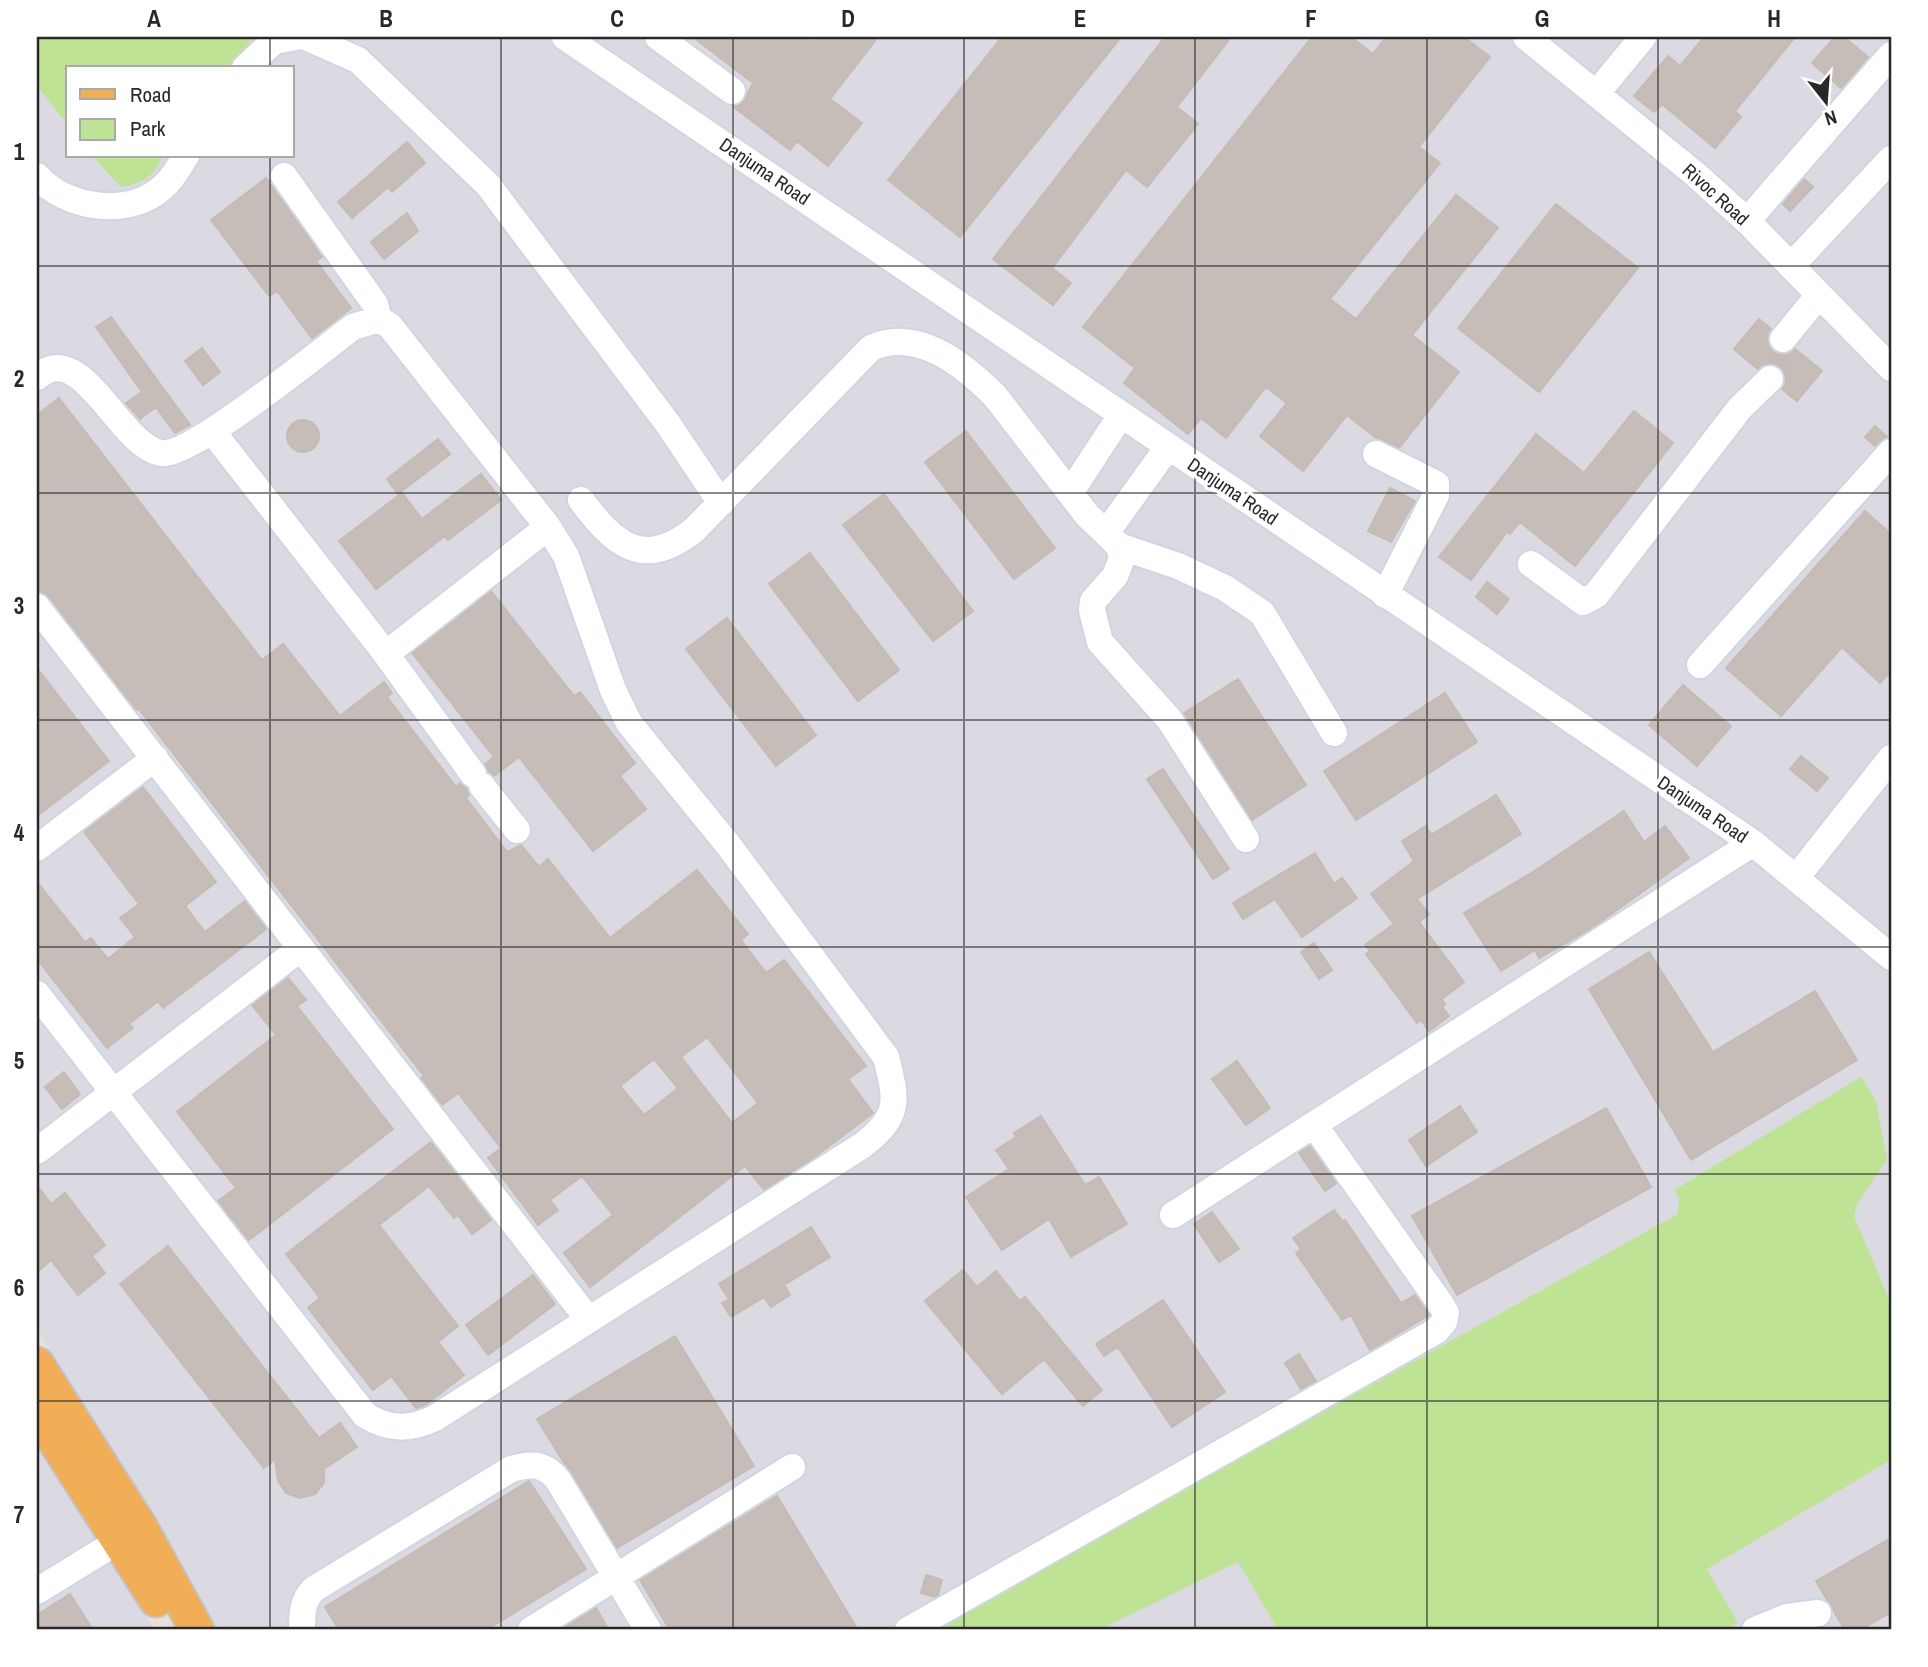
<svg xmlns="http://www.w3.org/2000/svg" width="1928" height="1667" font-family="'Archivo Narrow',sans-serif">
<rect width="100%" height="100%" fill="#ebe0d9"/>
<path fill="#dbdae3" fill-rule="evenodd" d="M37,37H1891V1630H216L37,1329ZM68,68H292V156H68Z
M37,1437L113,1558L154,1630H37Z"/>
<path fill="#bfe394" d="M37,37H253L231,68H68V125L37,86Z
M92,156H162C157,175 140,185 121,187Z
M1861,1077L1876,1101L1887,1159L1857,1205L1854,1216L1891,1304V1460L1707,1569L1738,1623L1722,1630H1278L1238,1562L1099,1630H933L1678,1214L1679,1197L1674,1190Z"/>
<path fill="#c6bdb9" stroke="#c6bbb3" stroke-width="2" fill-rule="evenodd" d="M693,37H804L811,42L815,37H878L830,99L862,123L828,166L797,141L790,150L734,107L744,101L753,83Z
M1002,37H1121L960,237L888,180Z
M1165,37H1231L1177,107L1198,124L1147,187L1126,170L1052,268L1071,283L1053,305L993,259Z
M1312,37H1351L1373,54L1386,37H1464L1490,57L1419,147L1440,163L1330,299L1356,319L1456,195L1498,228L1412,335L1459,372L1399,448L1376,438L1347,415L1303,471L1260,436L1287,403L1266,387L1226,438L1201,418L1188,434L1124,383L1135,368L1083,327Z
M1704,37H1795L1735,111L1741,117L1715,148L1662,104L1654,112L1634,96L1668,56L1680,66Z
M1835,37H1844L1868,57L1841,88L1812,63Z
M407,142L425,163L392,192L388,187L352,218L338,202Z
M266,178L322,257L316,261L351,308L312,338L277,291L269,296L211,220Z
M1804,179L1813,187L1790,211L1783,204Z
M1556,204L1638,268L1539,392L1458,328Z
M407,213L418,231L384,259L371,242Z
M111,317L190,425L175,433L156,407L140,419L126,403L142,392L96,327Z
M1759,319L1771,329L1768,344L1774,352L1788,354L1795,349L1822,371L1797,401L1782,389L1785,376L1781,368L1767,364L1758,369L1734,349Z
M202,348L220,372L203,385L185,361Z
M59,398L262,660L283,644L340,716L384,682L392,693L387,697L456,787L460,783L466,788L469,795L466,798L507,852L521,845L539,867L548,859L610,938L697,870L748,934L741,940L766,973L784,960L866,1066L848,1079L873,1113L816,1156L764,1190L745,1166L590,1287L564,1253L613,1215L582,1176L550,1200L558,1210L538,1225L488,1158L501,1148L458,1093L442,1105L421,1078L424,1076L138,708L136,710L49,597L37,592V415ZM707,1037L758,1103L732,1123L681,1057ZM654,1059L678,1088L644,1115L620,1086Z
M1634,411L1673,443L1575,566L1520,522L1510,534L1507,532L1471,580L1439,557L1536,434L1584,473Z
M287 436a16 16 0 1 1 32 0a16 16 0 1 1-32 0Z
M1875,426L1887,437L1875,446L1865,437Z
M966,431L1055,548L1014,579L925,462Z
M438,439L450,454L398,494L387,479Z
M481,474L501,500L448,540L445,536L376,589L339,541L402,493L422,519Z
M1390,488L1415,501L1391,542L1368,531Z
M884,494L973,611L933,641L843,525Z
M1865,511L1891,534V671L1880,683L1842,647L1781,716L1726,668Z
M810,553L899,670L858,701L769,584Z
M1487,582L1509,599L1497,614L1476,597Z
M491,591L574,696L580,692L635,763L620,776L646,809L593,851L519,757L494,776L489,772L485,764L494,757L412,653Z
M727,618L816,735L776,766L686,649Z
M37,668L109,761L37,816Z
M1238,679L1306,785L1252,820L1184,713Z
M1683,685L1731,726L1697,766L1649,725Z
M1445,693L1477,742L1356,820L1324,771Z
M1801,756L1828,778L1817,791L1790,769Z
M1163,769L1229,869L1213,879L1147,779Z
M143,787L216,882L185,906L205,932L245,901L266,929L163,1008L158,1001L129,1024L133,1028L107,1048L37,959V882L85,942L91,938L108,959L135,937L120,918L139,904L84,832Z
M1496,795L1521,834L1417,899L1429,914L1419,922L1464,982L1442,999L1445,1004L1442,1007L1449,1016L1429,1031L1421,1020L1417,1023L1366,954L1370,951L1365,945L1394,924L1371,894L1414,861L1402,841L1426,826L1431,835Z
M1624,811L1644,842L1665,826L1689,858L1592,928L1539,958L1535,950L1501,971L1464,913L1533,872Z
M1315,853L1334,884L1342,878L1357,898L1302,937L1275,899L1243,919L1233,903Z
M1314,943L1332,970L1319,979L1301,952Z
M1649,952L1713,1052L1815,991L1857,1060L1691,1160L1589,989Z
M288,978L306,1000L297,1006L393,1129L249,1240L218,1201L236,1188L177,1112L276,1035L252,1005Z
M1237,1061L1270,1108L1246,1125L1212,1079Z
M64,1072L80,1094L62,1109L45,1087Z
M1460,1106L1477,1132L1426,1166L1409,1140Z
M1606,1108L1651,1187L1457,1295L1412,1216Z
M1041,1116L1085,1185L1099,1177L1127,1224L1071,1257L1049,1219L1002,1250L966,1197L1009,1169L996,1150L1016,1137L1014,1133Z
M431,1142L491,1220L472,1234L458,1215L454,1218L429,1186L379,1225L458,1326L438,1342L464,1375L425,1405L416,1408L391,1376L373,1390L308,1308L320,1298L286,1254Z
M1310,1146L1336,1183L1325,1191L1299,1153Z
M37,1185L51,1204L65,1193L105,1245L92,1256L105,1273L78,1295L51,1260L37,1272Z
M1334,1210L1343,1222L1345,1220L1401,1303L1415,1295L1429,1315L1370,1350L1351,1315L1342,1320L1296,1253L1301,1249L1293,1238Z
M1212,1212L1239,1249L1219,1262L1194,1224Z
M811,1227L830,1257L784,1285L790,1295L771,1307L764,1297L731,1317L722,1303L729,1299L719,1284Z
M168,1246L319,1438L340,1423L357,1447L324,1469V1483L315,1494L300,1498L286,1493L278,1481L275,1459L264,1468L120,1284Z
M963,1270L977,1287L996,1271L1020,1301L1025,1297L1102,1390L1083,1406L1044,1359L1002,1394L925,1301Z
M533,1275L555,1304L488,1355L466,1325Z
M1163,1300L1225,1392L1172,1427L1118,1347L1104,1356L1096,1344Z
M675,1336L754,1466L617,1548L537,1419Z
M1299,1354L1316,1381L1301,1389L1285,1363Z
M529,1481L586,1569L486,1630H339L325,1607Z
M777,1496L858,1630H670L640,1580Z
M1891,1538V1612L1860,1630H1845L1816,1581Z
M926,1575L942,1580L938,1595L935,1597L921,1593Z
M70,1594L93,1630H37V1615Z
M596,1608L609,1630H560Z"/>
<g fill="none" stroke-linecap="round" stroke-linejoin="round">
<path stroke="#c4bbb6" stroke-width="26" stroke-dasharray="26 13" stroke-linecap="butt" d="M1770,379L1795,349"/>
<g stroke="#ced6e2" stroke-width="30">
<path id="minor" d="M306,37L358,60L488,185L668,424L721,503
M565,37L1753,843L1891,957
M658,37L732,91
M1526,37L1695,174L1747,221L1891,368
M245,68L274,41L296,37
M1596,94L1643,37
M37,176C65,208 129,219 163,187C173,179 179,166 186,156
M284,176L375,304L379,319
M1747,221L1891,55
M1791,266L1891,159
M1783,339L1819,295
M37,377C82,337 119,446 161,453C190,458 323,349 353,327L379,319L390,326L548,527L566,556L613,690L629,723L729,846L886,1057C897,1101 901,1115 863,1145L435,1418C410,1430 389,1430 365,1415L37,994
M212,431L386,654L473,774
M1376,454L1436,484V495L1385,595
M1070,493L1121,415
M581,500C614,544 643,571 694,530L871,348C917,327 963,364 995,396L1087,515L1119,546L1122,558L1115,576L1093,601L1092,610L1100,642L1169,719L1246,839
M1106,533L1168,447
M1119,546L1178,566L1225,588L1262,613L1334,733
M1531,564L1583,602L1596,595L1740,408L1770,379
M37,607L588,1319
M386,654L548,527
M1700,665L1891,452
M482,786L517,830
M37,848L155,758
M1796,878L1891,758
M37,1151L301,948
M1173,1215L1753,843
M37,1591L120,1540
M302,1630C302,1615 302,1600 314,1589L511,1469C530,1463 545,1463 558,1480L648,1630
M531,1630L792,1467
M908,1630L1436,1331L1444,1322L1446,1313L1440,1303L1315,1126
M1755,1630L1787,1617L1818,1613"/>
</g>
<g stroke="#c3c3c3" stroke-width="37">
<path id="major" d="M37,1364L141,1528L197,1630
M37,1413L156,1600"/>
</g>
<use href="#minor" stroke="#fff" stroke-width="26"/>
<use href="#major" stroke="#f2ae57" stroke-width="33"/>
</g>
<path fill="none" stroke="#282828" stroke-width="2" stroke-opacity="0.55" d="M270,37V68M501,37V1630M733,37V1630M964,37V1630M1195,37V1630M1427,37V1630M1658,37V1630M270,156V1630M37,266H1891M37,493H1891M37,720H1891M37,947H1891M37,1174H1891M37,1401H1891"/>
<g text-anchor="middle" stroke-width="7" stroke-linejoin="round" paint-order="stroke">
<g font-size="19" fill="#282828" stroke="#fff">
<text transform="translate(765 171) rotate(34)" y="7">Danjuma Road</text>
<text transform="translate(1716 194) rotate(42)" y="7">Rivoc Road</text>
<text transform="translate(1233 491) rotate(34)" y="7">Danjuma Road</text>
<text transform="translate(1703 809) rotate(34)" y="7">Danjuma Road</text>
</g>
</g>
<rect width="1928" height="1667" fill="none" stroke="#ffffff" stroke-width="77"/>
<rect x="66" y="66" width="228" height="91" fill="#ffffff" stroke="#a9a9a9" stroke-width="2"/>
<rect x="80" y="89" width="35" height="10" fill="#f2ae57" stroke="#a9a9a9" stroke-width="2"/>
<text x="130" y="102" font-size="21" fill="#282828">Road</text>
<rect x="80" y="119" width="35" height="21" fill="#bfe394" stroke="#a9a9a9" stroke-width="2"/>
<text x="130" y="136" font-size="21" fill="#282828">Park</text>
<g transform="translate(1826 102) rotate(163)" stroke="#ffffff" stroke-width="5" paint-order="stroke">
<path d="M0-5L12 26L0 18L-12 26Z" fill="#282828"/>
<text y="-10" font-size="19" font-weight="bold" text-anchor="middle" fill="#282828">N</text>
</g>
<rect x="38" y="38" width="1852" height="1590" fill="none" stroke="#282828" stroke-width="2.5"/>
<g font-size="23" text-anchor="middle" font-weight="bold" fill="#282828">
<text x="154" y="27">A</text>
<text x="386" y="27">B</text>
<text x="617" y="27">C</text>
<text x="848" y="27">D</text>
<text x="1080" y="27">E</text>
<text x="1311" y="27">F</text>
<text x="1542" y="27">G</text>
<text x="1774" y="27">H</text>
<text x="19" y="160">1</text>
<text x="19" y="387">2</text>
<text x="19" y="614">3</text>
<text x="19" y="841">4</text>
<text x="19" y="1069">5</text>
<text x="19" y="1296">6</text>
<text x="19" y="1523">7</text>
</g>
</svg>
